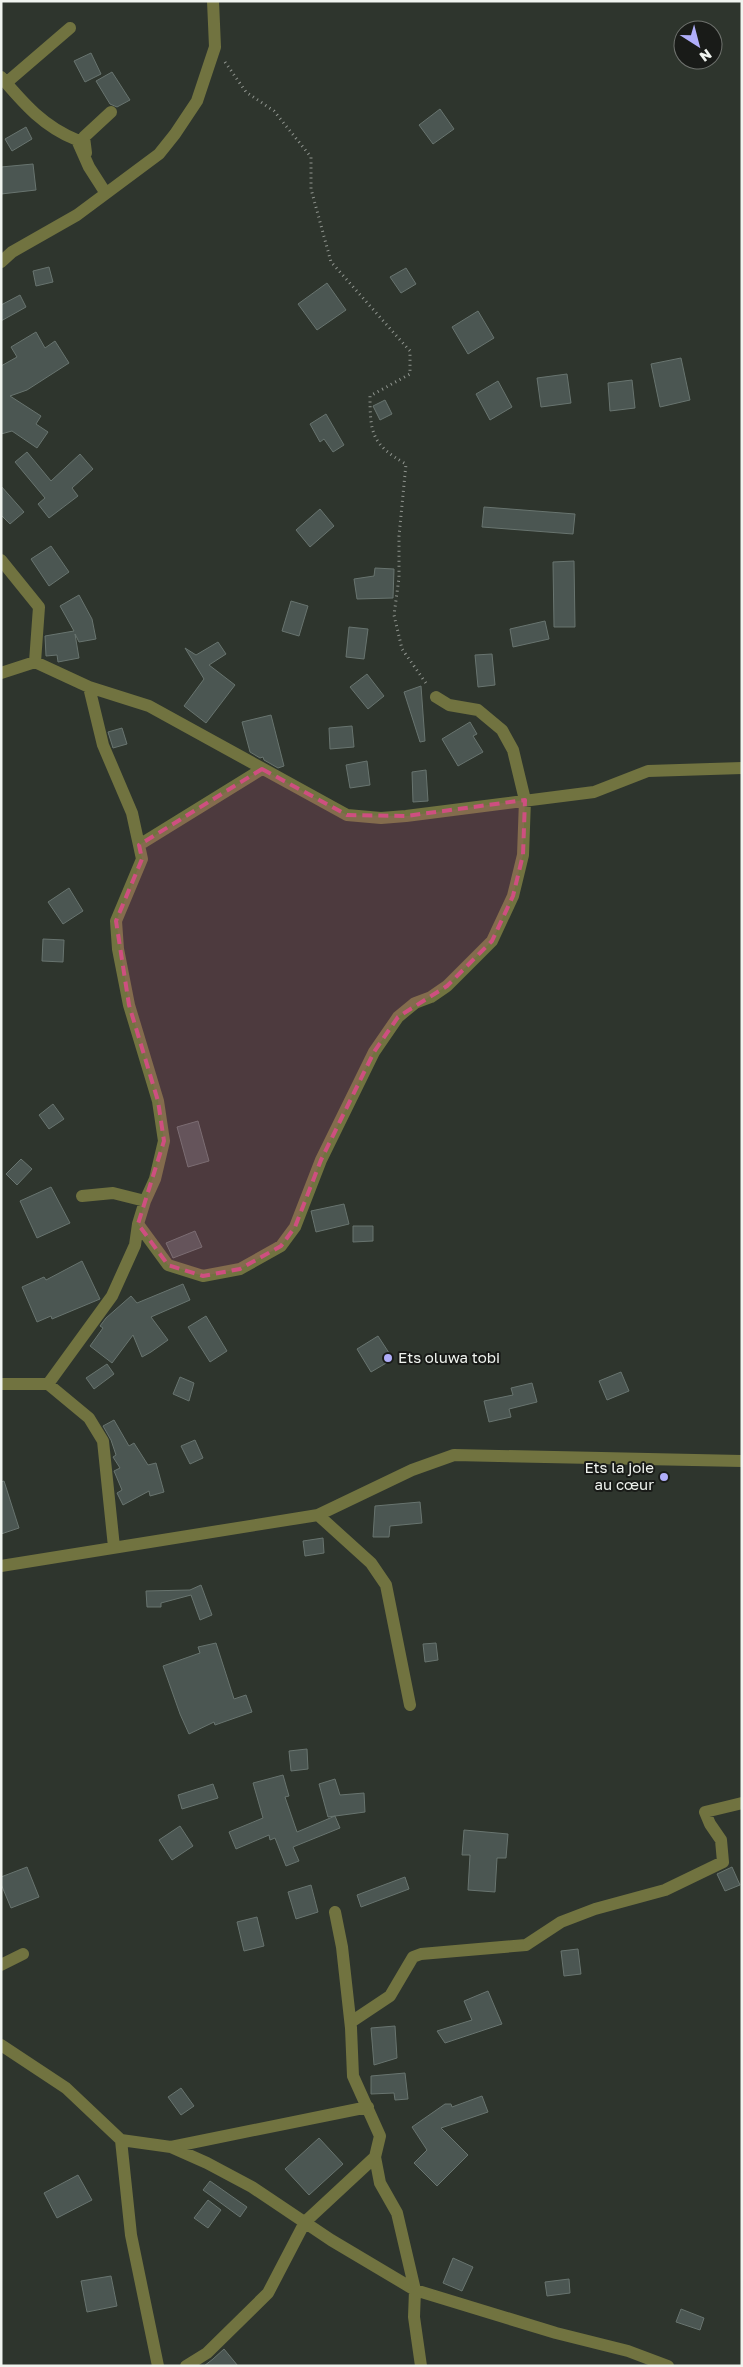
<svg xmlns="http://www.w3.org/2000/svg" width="743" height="2367" font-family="'Golos Text',sans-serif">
<rect width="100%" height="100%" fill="#2e352d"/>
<path fill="#4b5652" stroke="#68746f" d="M91,53L101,74L85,82L74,61Z
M112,72L130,100L117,107L110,104L96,81Z
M440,109L454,129L433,144L419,125Z
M26,127L32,139L12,151L5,139Z
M33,164L36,190L1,194V167Z
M49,267L53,282L36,286L33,271Z
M406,268L416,284L401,293L390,277Z
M327,283L346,310L317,330L298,304Z
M20,295L26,307L1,321V305Z
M478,311L494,338L468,354L452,327Z
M36,332L45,348L55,341L69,363L27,390L10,396L41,416L36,424L48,432L37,448L12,431L1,434V366L17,357L11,347Z
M681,358L690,400L660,407L651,364Z
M567,374L571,403L541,407L537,378Z
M632,380L635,408L610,411L608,383Z
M498,381L512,407L490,420L476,394Z
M385,400L392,414L380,420L373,406Z
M326,414L344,445L333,452L324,439L320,442L310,424Z
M27,452L51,481L80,454L93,469L72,488L78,496L49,518L38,504L45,498L15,462Z
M1,486L24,512L10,524L1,515Z
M484,507L575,514L573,534L482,527Z
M320,509L334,526L310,547L296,530Z
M51,546L69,572L49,586L31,559Z
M574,561L575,627H554L553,562Z
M375,568L394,569L393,598L357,599L354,579L374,576Z
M79,595L92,619L96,639L79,642L75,634L79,658L58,662L57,655L46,656L45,636L74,631L60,606Z
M291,601L308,606L299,636L282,631Z
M545,621L549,639L513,647L510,629Z
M349,627L368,629L364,659L346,657Z
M218,642L226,654L209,665L235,685L206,723L184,706L204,679L185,648L196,655Z
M492,654L495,685L478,687L475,655Z
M367,674L384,696L368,709L350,687Z
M421,686L425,741L420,742L404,692Z
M271,715L284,766L278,768L264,760L263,757L260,758L250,752L242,722Z
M470,722L477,734L473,736L483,752L458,766L442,739Z
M352,726L354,747L330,749L329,728Z
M122,728L127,744L113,748L108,732Z
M367,761L370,785L350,788L346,765Z
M426,770L428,801L413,802L412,772Z
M69,888L83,911L63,924L48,902Z
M43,939L64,940L63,962L42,961Z
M53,1104L64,1119L49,1129L39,1115Z
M198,1121L209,1161L188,1167L177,1127Z
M21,1159L32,1169L17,1185L6,1174Z
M51,1187L70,1223L37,1238L20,1201Z
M344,1204L349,1224L316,1232L311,1211Z
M353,1226H373V1241L353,1242Z
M195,1231L202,1247L173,1258L166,1243Z
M82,1261L100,1299L52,1319L51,1316L37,1322L22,1287L44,1277L46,1280Z
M183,1284L190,1300L151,1317L168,1340L151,1352L142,1357L133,1335L112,1363L90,1346L103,1328L100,1326L106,1318L131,1296L137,1303Z
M206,1316L227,1351L210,1362L188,1327Z
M378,1336L393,1359L371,1372L357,1349Z
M107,1364L114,1374L94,1389L86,1378Z
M621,1372L629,1391L607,1400L599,1381Z
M180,1377L194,1383L189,1401L173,1394Z
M532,1383L537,1402L509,1409L511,1417L489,1422L484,1401L513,1395L511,1388Z
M114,1420L129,1446L134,1443L148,1465L156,1463L164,1492L150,1496L149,1491L123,1505L117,1493L122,1490L114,1471L120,1468L113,1457L116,1455L111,1440L103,1426Z
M195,1440L203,1458L190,1464L181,1446Z
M4,1481L19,1528L1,1534V1482Z
M420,1502L422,1523L390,1526L389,1537H373L375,1506Z
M323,1538L324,1553L305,1556L303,1541Z
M201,1585L212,1615L200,1620L191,1595L161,1603V1607H147L146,1591L190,1590Z
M216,1643L234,1699L246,1695L252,1712L215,1725L214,1722L189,1734L180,1714L163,1666L200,1653L198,1647Z
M436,1643L438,1660L425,1662L423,1644Z
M307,1749L308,1769L291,1771L289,1751Z
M283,1775L289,1796L285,1797L297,1832L335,1816L340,1828L293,1847L299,1861L286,1866L275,1838L270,1840L269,1835L236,1849L229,1832L263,1818L253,1783Z
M335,1779L340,1795L364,1793L365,1812L328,1817L319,1784Z
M213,1784L218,1798L182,1809L178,1795Z
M180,1826L193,1846L172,1860L159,1840Z
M464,1830L508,1834L506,1858H497L495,1892L468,1890L470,1855H462Z
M27,1867L39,1897L11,1908L1,1884V1877Z
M732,1867L740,1885L725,1891L717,1874Z
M405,1877L409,1889L361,1907L357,1895Z
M311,1885L318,1912L296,1919L288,1892Z
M257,1917L264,1946L244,1951L237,1922Z
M578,1949L581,1974L564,1976L561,1951Z
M488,1991L502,2024L445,2043L437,2031L472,2020L464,2001Z
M395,2026L397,2058L374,2065L371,2028Z
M405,2073L408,2099L395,2100L394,2093L371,2094V2076Z
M181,2088L194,2106L181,2115L168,2097Z
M482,2096L488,2112L441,2128L468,2155L437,2186L414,2163L427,2150L412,2127L445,2104H451L452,2107Z
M319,2138L343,2164L309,2195L285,2169Z
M78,2175L92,2200L57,2218L44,2193Z
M210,2181L247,2207L240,2217L203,2190Z
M208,2200L221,2210L208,2228L194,2218Z
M453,2258L473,2267L462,2291L443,2283Z
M111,2276L117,2306L87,2312L81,2281Z
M569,2279L570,2293L547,2296L545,2282Z
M681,2309L704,2318L700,2330L676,2322Z
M224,2349L238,2366H204L213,2359Z"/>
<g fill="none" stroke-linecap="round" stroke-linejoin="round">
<path stroke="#919690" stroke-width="3" stroke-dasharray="1 4" stroke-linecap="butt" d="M225,62L246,92L274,111L311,157V189L331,262L410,351V374L370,396C370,433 372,445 406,464L399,536V578L394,615L402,649L428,686"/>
<path stroke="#717340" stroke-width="12" d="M1,77C24,104 44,127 77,140L89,167L105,192
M6,83L70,28
M86,153L84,137L111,112
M1,262L12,252L77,215L159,154L175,134L197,101L215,47L213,1
M1,560L39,607L35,662
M1,673L35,662L89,687L149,706L347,815L381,818L406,816L594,792L648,771L742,768
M139,845L262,769
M82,1196L113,1193L145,1201
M138,1224L168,1265L203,1276L240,1269L281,1246L295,1227L321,1160L374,1052L398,1017L415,1003L431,997L447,986L492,941L513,896L523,855L525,800L513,750L502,730L478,710L449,705L436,697
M1,1384H48L89,1418L103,1441L114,1547
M48,1384L112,1296L135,1245L138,1224L145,1201L155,1179L164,1141L158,1101L129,1005L118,949L116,921L142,859L132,813L103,745L89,687
M318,1515L371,1563L386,1585L410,1705
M1,1566L318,1515L412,1470L454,1455L742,1461
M335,1912L342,1947L351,2028L353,2076L380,2136L375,2157L380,2183L397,2213L415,2290L414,2317L421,2366
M1,1965L23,1954
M351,2022L390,1996L413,1957L421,1954L526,1945L561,1922L595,1909L665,1890L723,1862L721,1840L710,1824L705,1812L742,1803
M1,2045L66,2088L121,2140L171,2147L207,2163L252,2187L331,2240L415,2290L556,2333L628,2351L668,2366
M121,2140L131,2235L158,2366
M171,2147L368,2107
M186,2366L207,2353L268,2293L305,2222L375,2157"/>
</g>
<path fill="#ce4f80" fill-opacity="0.2" stroke="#ce4f80" stroke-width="4" stroke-dasharray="10 6" stroke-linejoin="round" d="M262,769L347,815L406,816L525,800L523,855L513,896L492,941L447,986L398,1017L374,1052L321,1160L295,1227L281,1246L240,1269L203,1276L168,1265L138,1224L164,1141L158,1101L129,1005L116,921L142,859L139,845Z"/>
<g fill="#b0aefa" stroke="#191b18" stroke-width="2">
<circle cx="388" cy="1358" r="5"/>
<circle cx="664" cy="1477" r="5"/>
</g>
<g text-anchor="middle" stroke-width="4" stroke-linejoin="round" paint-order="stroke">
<g font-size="15" fill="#f0f4ef" stroke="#191b18" text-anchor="start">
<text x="398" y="1363">Ets oluwa tobi</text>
<text x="654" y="1473" text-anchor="end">Ets la joie<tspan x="654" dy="17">au cœur</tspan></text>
</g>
</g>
<rect width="743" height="2367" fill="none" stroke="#f0f4ef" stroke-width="5"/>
<g transform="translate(698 45) rotate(144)"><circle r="24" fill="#191b18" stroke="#6f726e"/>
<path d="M0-4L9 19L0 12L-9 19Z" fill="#b0aefa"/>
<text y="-8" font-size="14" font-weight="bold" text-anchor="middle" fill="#f0f4ef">N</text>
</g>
</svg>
